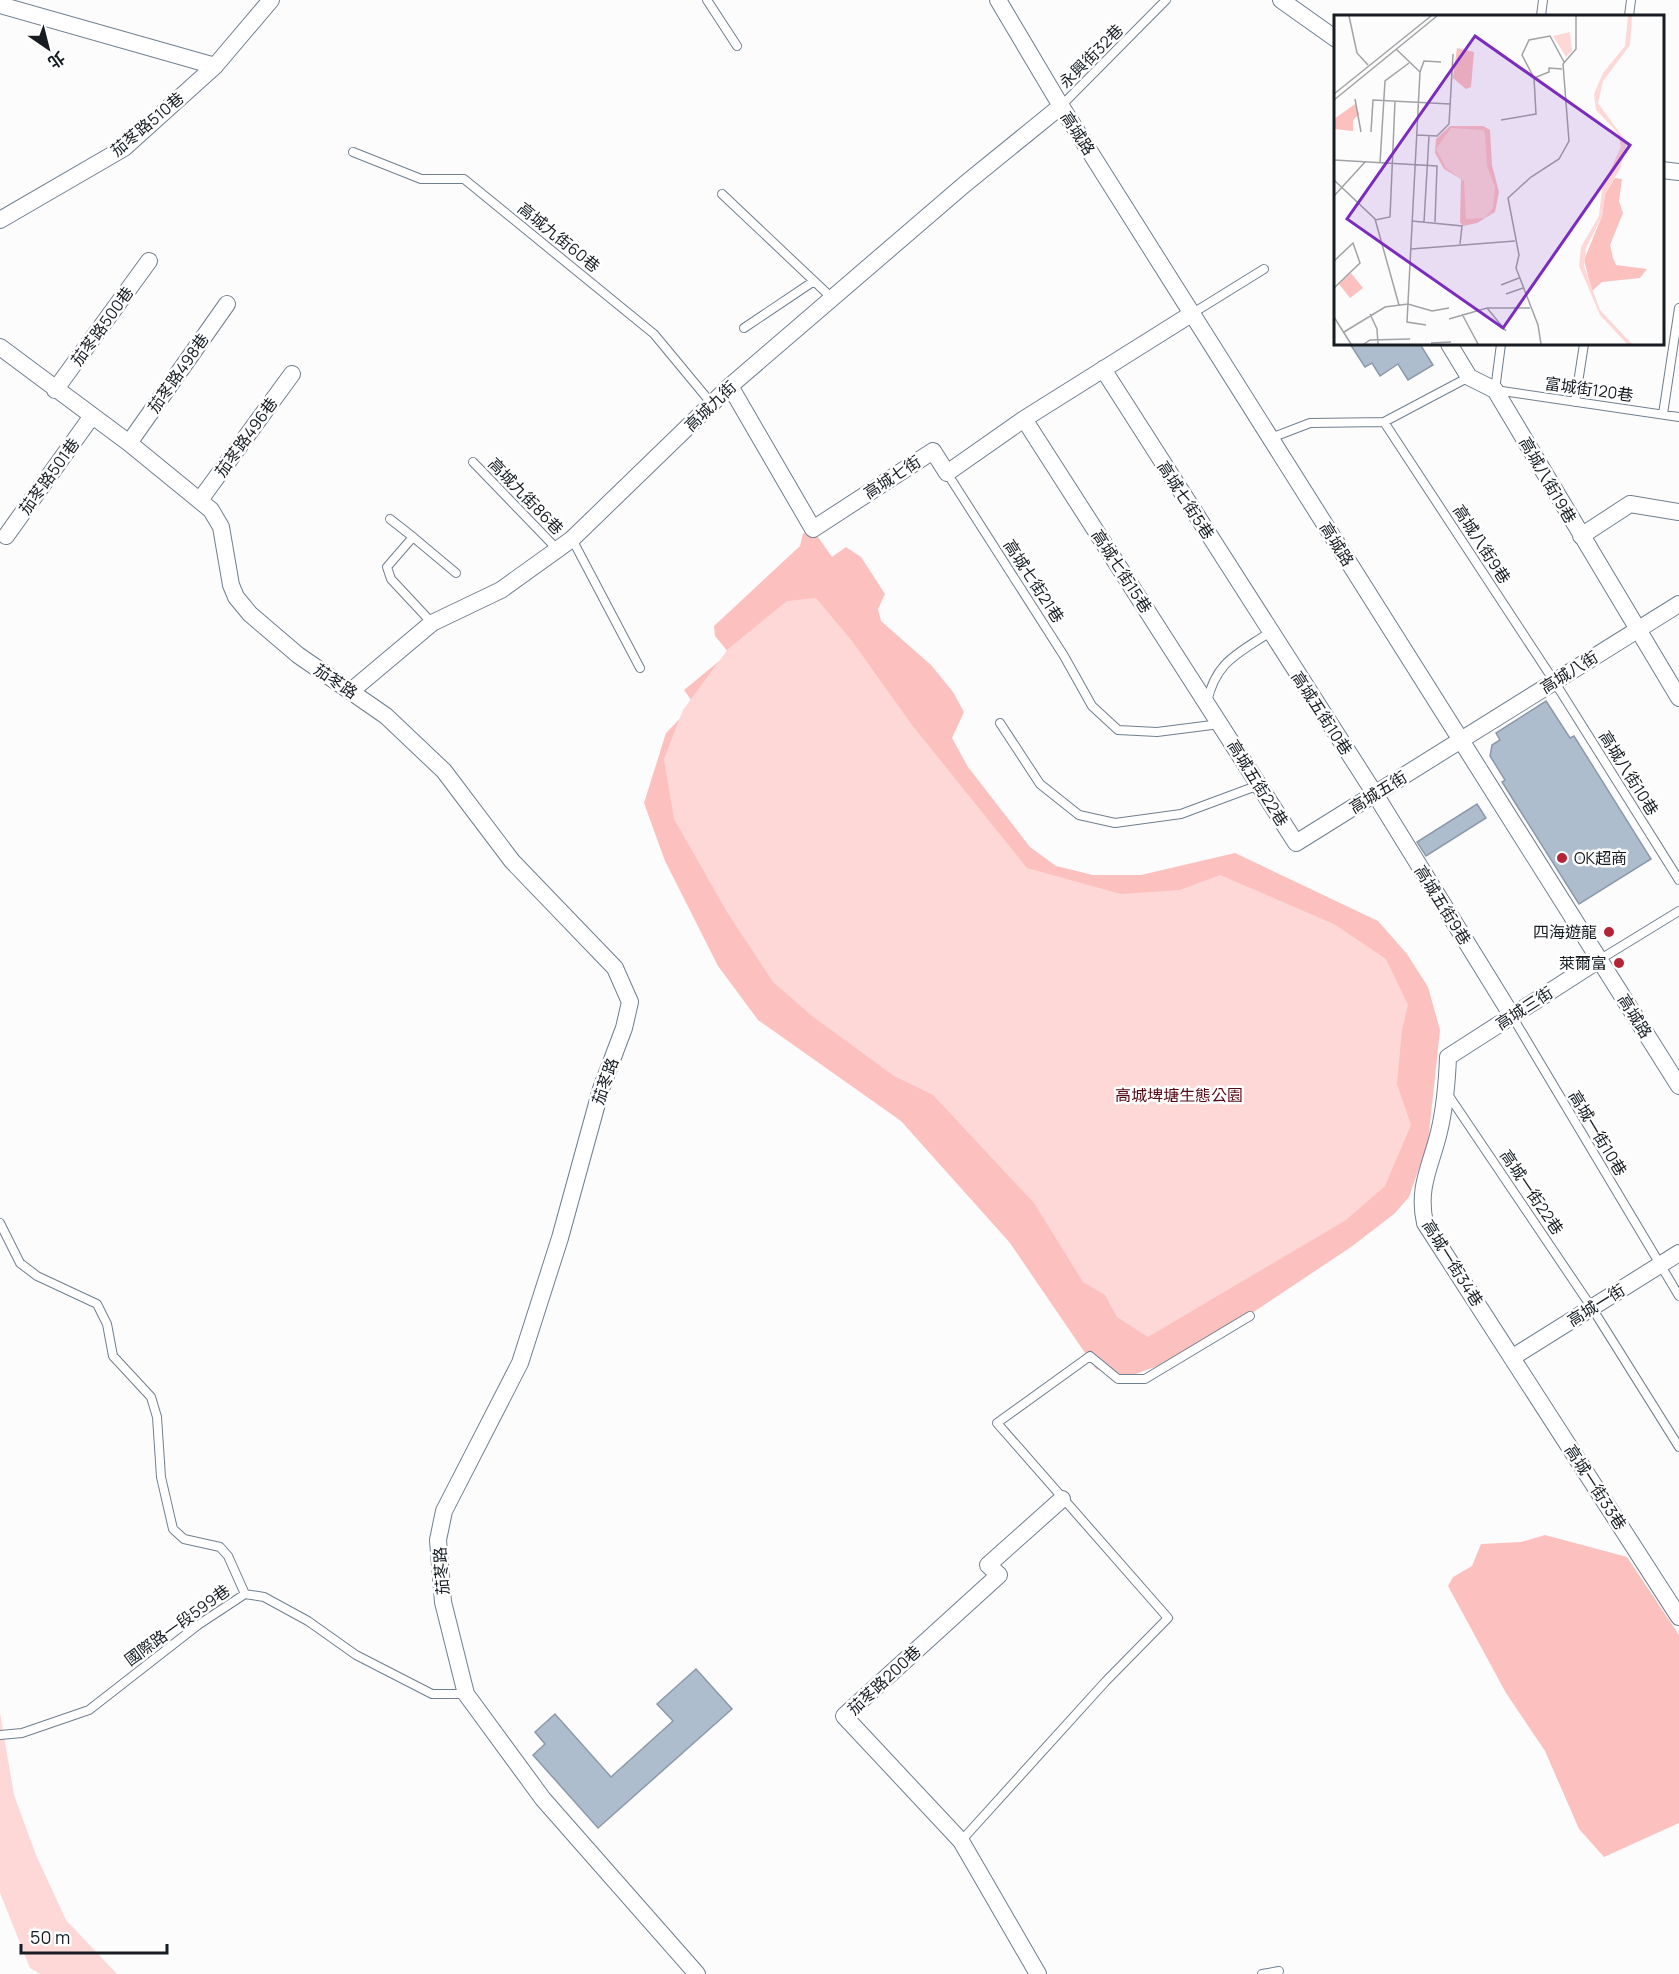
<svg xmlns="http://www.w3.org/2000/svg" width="1679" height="1974" font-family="Manrope,'Noto Sans TC',sans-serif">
<rect width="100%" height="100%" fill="#fcfcfc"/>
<path fill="#fcc0bf" d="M803,533L818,537L832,557L846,547L861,557L885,594L878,609L881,621L931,665L953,692L964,712L952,738L968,767L1030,847L1056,866L1093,875H1141L1235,853L1378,921L1407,954L1428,987L1440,1030L1428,1142L1409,1197L1394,1214L1351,1247L1252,1313L1163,1364L1130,1376L1096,1369L1010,1243L901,1121L758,1020L718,966L665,861L644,803L666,733L694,704L684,690L729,653L715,636L714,626L800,546Z
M1545,1535L1627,1557L1679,1635V1823L1604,1857L1579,1829L1545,1751L1506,1693L1448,1586L1453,1577L1472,1566L1481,1544L1521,1542Z"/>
<path fill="#fdd8d7" d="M816,598L852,641L912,725L1027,868L1121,894L1180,890L1220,875L1334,924L1386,959L1408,1005L1402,1030L1397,1084L1411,1125L1385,1186L1346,1220L1148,1337L1117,1317L1105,1295L1083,1282L1034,1203L933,1095L894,1076L812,1016L773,982L727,912L674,819L664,759L683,710L728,649L787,601Z
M0,1713L14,1795L36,1855L66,1920L117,1974H40L30,1968L0,1893Z"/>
<path fill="#aebdce" stroke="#8b99a9" stroke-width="1.5" d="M1350,344H1420L1433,365L1408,380L1398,364L1380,376L1372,363L1365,367Z
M1546,701L1570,738L1574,736L1651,859L1579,904L1502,782L1505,780L1490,756L1492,745L1500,740L1496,733Z
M1477,804L1486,818L1426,856L1417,842Z
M696,1669L732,1709L598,1828L533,1755L545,1744L535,1732L555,1714L611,1777L673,1721L657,1704Z"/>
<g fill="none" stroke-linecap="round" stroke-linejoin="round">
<g stroke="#707f8e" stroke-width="10">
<path id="lane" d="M707,0L737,46
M1541,16L1543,0
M1629,16L1631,0
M1061,106L1166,0
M353,152L421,179H464L654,334L712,404
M722,194L833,299
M1193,313L1264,269
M744,328L814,281
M1501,344L1495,390L1679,417
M1575,402L1584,344
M1663,414L1679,308
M1384,422L1554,681L1679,880
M1271,438L1310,423L1384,422L1469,377
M473,462L558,550
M947,473L1064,656L1092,706L1118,730L1157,732L1220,724
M390,519L413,537
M572,539L640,668
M432,623L391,579L387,567L413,537L456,573
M1207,702C1216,661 1238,654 1270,632
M1000,723L1040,784L1079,815L1115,823L1181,814L1259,785
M1599,960L1679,911
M1512,1016L1679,1296
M1447,1093L1592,1308L1679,1447
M0,1223L20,1263L37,1276L97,1304L107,1324L113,1356L151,1397L157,1417L161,1477L173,1529L184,1539L220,1547L228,1556L245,1594
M0,1735L22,1733L89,1710L198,1625L245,1594L264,1597L308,1621L356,1655L432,1694H466
M961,1841L1106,1681L1168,1618L997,1423L1090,1356L1118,1379H1145L1250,1316
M1262,1974L1279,1971"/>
</g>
<g stroke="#707f8e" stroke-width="18">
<path id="street" d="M998,0L1061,106L1679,1086
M1281,0L1336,39
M0,5L215,66
M1662,170L1679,172
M0,220L124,148L215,66L271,0
M1449,344L1469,377L1495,390L1679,698
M0,347L129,443L211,510L221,527L231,585L236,597L250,614L298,655L386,716L444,771L512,861L615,968L630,1002L624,1028L601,1089L560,1238L520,1363L444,1511L438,1540L443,1602L466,1694L543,1799L697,1974
M1103,369L1375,794L1512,1016
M730,386L813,529L933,451L947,473L1024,419L1193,313
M55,390L149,261
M1024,419L1296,843L1679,604
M129,443L227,304
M200,500L292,374
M6,536L92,416
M1581,536L1630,504L1679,512
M351,691L432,623L501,590L572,539L730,386L965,184L1061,106
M1599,960L1448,1057C1447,1083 1445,1107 1439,1132C1431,1166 1417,1187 1425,1223L1679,1617
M1513,1357L1679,1253
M1038,1974L961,1841L844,1716L999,1575L988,1565L1062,1499"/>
</g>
<use href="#lane" stroke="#fff" stroke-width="8"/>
<use href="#street" stroke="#fff" stroke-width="16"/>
</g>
<g fill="#b52337" stroke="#fff" stroke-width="2">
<circle cx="1562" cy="858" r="6"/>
<circle cx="1609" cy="932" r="6"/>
<circle cx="1619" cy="963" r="6"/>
</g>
<g text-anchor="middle" stroke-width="5" stroke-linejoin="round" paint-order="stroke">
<g font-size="16" fill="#161c22" stroke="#fff">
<text transform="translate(1091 56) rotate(-45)" y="6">永興街32巷</text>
<text transform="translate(147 124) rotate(-40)" y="6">茄苳路510巷</text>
<text transform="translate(1078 133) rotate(57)" y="6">高城路</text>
<text transform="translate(559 237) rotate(39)" y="6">高城九街60巷</text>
<text transform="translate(102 326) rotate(-54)" y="6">茄苳路500巷</text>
<text transform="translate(178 373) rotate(-55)" y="6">茄苳路498巷</text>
<text transform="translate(1589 389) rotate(8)" y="6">富城街120巷</text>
<text transform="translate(710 406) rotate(-44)" y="6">高城九街</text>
<text transform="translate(246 437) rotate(-54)" y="6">茄苳路496巷</text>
<text transform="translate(49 476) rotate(-54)" y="6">茄苳路501巷</text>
<text transform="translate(892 477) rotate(-33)" y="6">高城七街</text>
<text transform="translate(1548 480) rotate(60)" y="6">高城八街19巷</text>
<text transform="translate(526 496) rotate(46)" y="6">高城九街86巷</text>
<text transform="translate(1186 500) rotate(57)" y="6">高城七街5巷</text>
<text transform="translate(1337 544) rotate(58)" y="6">高城路</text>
<text transform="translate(1482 544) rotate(57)" y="6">高城八街9巷</text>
<text transform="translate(1122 571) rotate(57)" y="6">高城七街15巷</text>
<text transform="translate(1034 581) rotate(57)" y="6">高城七街21巷</text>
<text transform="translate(1569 672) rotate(-32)" y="6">高城八街</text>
<text transform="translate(336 681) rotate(34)" y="6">茄苳路</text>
<text transform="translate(1322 713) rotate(57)" y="6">高城五街10巷</text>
<text transform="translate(1629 773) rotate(58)" y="6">高城八街10巷</text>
<text transform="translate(1258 783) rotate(58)" y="6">高城五街22巷</text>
<text transform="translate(1378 792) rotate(-32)" y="6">高城五街</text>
<text transform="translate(1443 905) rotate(58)" y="6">高城五街9巷</text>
<text transform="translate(1524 1008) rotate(-33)" y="6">高城三街</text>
<text transform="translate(1635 1016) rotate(58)" y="6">高城路</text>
<text transform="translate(605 1081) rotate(-71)" y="6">茄苳路</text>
<text transform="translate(1598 1133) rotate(59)" y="6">高城一街10巷</text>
<text transform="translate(1532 1192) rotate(56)" y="6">高城一街22巷</text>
<text transform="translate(1453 1263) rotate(58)" y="6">高城一街34巷</text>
<text transform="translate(1596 1305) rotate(-32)" y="6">高城一街</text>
<text transform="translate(1596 1487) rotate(57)" y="6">高城一街33巷</text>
<text transform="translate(441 1571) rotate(-94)" y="6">茄苳路</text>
<text transform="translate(177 1625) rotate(-36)" y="6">國際路一段599巷</text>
<text transform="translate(884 1680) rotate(-43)" y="6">茄苳路200巷</text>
</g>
<g font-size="16" fill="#161c22" stroke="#fff" text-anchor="end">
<text x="1574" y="864" text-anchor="start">OK超商</text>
<text x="1597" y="938">四海遊龍</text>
<text x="1607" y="969">萊爾富</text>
</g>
<g font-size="16" fill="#550914" stroke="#fff">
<text x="1179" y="1101">高城埤塘生態公園</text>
</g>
</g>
<g transform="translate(1334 15)">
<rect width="330" height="330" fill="#fcfcfc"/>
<path d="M123,33L140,37L137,72L132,74L119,63ZM21,89L25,99L19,105V116L0,114V104ZM116,111H149L156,115L158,150L165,177L161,197L143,208L129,211L126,207L127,164L110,154L101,138L102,124ZM281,163L288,164L285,186L289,198L276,230L279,243L282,250L313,254L306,263L268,267L258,276L250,245L268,201L271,179ZM17,258L29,273L16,283L5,269Z" fill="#fcc0bf"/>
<path d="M294,1H298L296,30L269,66L264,88L293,128L286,154L271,179L268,201L252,233L250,251L266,295L298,329H293L266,300L245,251L247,232L265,201L268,174L287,131L283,117L262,95L260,79L269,58L291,31ZM236,17L238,36L232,42L219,21ZM117,113L149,115L151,118L153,151L161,172L159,193L151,203L132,204L130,166L112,153L102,134Z" fill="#fdd8d7"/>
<path fill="none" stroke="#a0a2a5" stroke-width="1.5" d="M15,1L23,38L34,50M62,34L86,57L73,307L92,310M86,57L90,46L107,47M200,63L188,40L195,25L216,21L230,47M0,79L97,1M21,84L27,117M0,85L103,1M167,105L202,99L200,63L215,57V53L228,54M37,117L39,85L116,89M83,120L103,121L115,109L119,39M0,145L103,151L101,207M46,148L51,66L75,48M0,165L41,204L65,290M0,181L31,147M41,205L56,202L61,86M78,206L128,211L126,229M90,207L95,121M77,234L181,226M0,246L19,228L26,248L0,273M167,270L185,263M172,279L189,273M153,293L172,316M36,299L43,314L44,329M128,299L144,329M0,302L17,329M115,304L153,293H196M10,317L51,292L74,289L98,296L115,293M97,328L117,327M30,329L36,325L76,324M207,329L204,310L182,253L185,240L174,183L197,162L225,144L235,126L229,49L242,34V1"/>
<path fill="#7b2cbf" fill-opacity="0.15" stroke="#7b2cbf" stroke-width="3" d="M141,21L296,130L169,313L13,204Z"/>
<rect width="330" height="330" fill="none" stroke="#161c22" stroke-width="3"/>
</g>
<g transform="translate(48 48) rotate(145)" stroke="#ffffff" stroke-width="4.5" paint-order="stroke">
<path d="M0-4.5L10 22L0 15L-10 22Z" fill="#161c22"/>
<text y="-9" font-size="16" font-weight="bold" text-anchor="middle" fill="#161c22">北</text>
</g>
<path d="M21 1944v9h146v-9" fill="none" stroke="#161c22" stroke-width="3"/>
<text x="30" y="1944" font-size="18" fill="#161c22" stroke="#ffffff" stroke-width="4.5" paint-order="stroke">50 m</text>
</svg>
